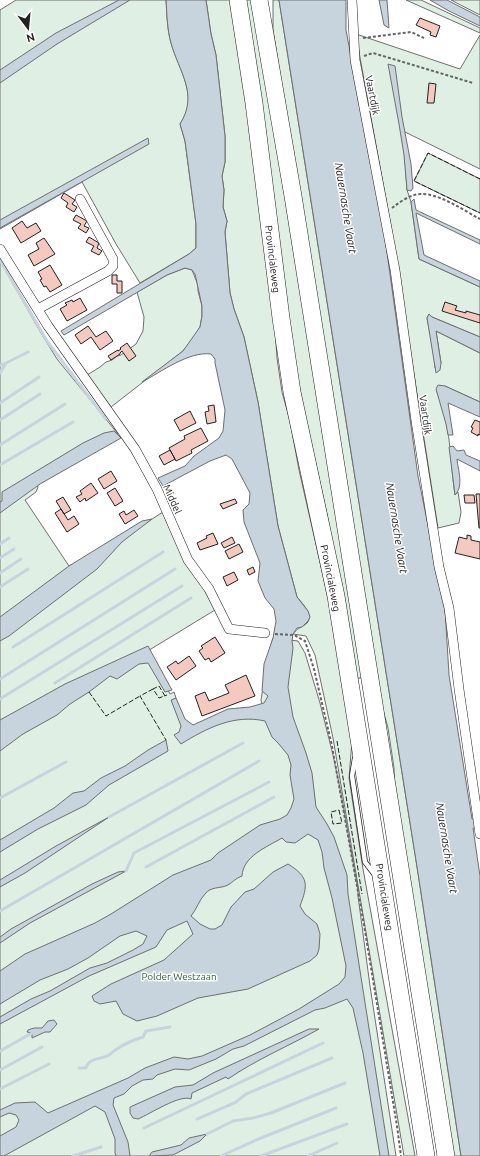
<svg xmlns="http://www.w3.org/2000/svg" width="480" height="1156" font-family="Ubuntu,sans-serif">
<rect width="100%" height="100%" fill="#fff"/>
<path fill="#e0efe3" stroke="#6f6f6f" d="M16,0H166C167,14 167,29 171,43C176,61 191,86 188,105C187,112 184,118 180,124L185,141L196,224V248L189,254L140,283L116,244L82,182L0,229V10Z
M206,0H233L275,329L277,358L282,392L290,421L299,470L332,615L352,741L349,778L363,869L415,1156H404L333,738L315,655L306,636L293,634C297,629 298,629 303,626C317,619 304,605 297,597L278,526L258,402L244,337L234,309L230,293L225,232L227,221L223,207L224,190L222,176L225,162V136L216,55L211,34Z
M245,0H253L363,678H357L328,519L297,379Z
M273,0H279L418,873L461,1156H451L395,794L394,768L388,728L379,695L273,30Z
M406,0H421L480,28V33Z
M451,0H480V15Z
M356,34L460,69L480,35V169L403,131L407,190L411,202L419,259L480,287V337L432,317L429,314L427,318L434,353L435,368L441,363L436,331L480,353V402L445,386L437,392C451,424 450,461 455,495L458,492L461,512L459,523L438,528L391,227L361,63Z
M428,153L480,179V213L414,181Z
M0,261L41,333L57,359L118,434L78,455L35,482L38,487L36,492L25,500L69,566L117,544L118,541L163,512L215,610L146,652L170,694L174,692L176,698L174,699L185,720L191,729L263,709L261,700L269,651L273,638L298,641L305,653L320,703L333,755L341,793L358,890V896L370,986L396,1156H0Z
M185,268L192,270L198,285V291L202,306V316L200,327L194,337L183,351L111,407L94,386L87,375L100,367L106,362L112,360L117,356L121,355L136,344L143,331L144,317L137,292L167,275Z"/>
<path fill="#c7d3dd" stroke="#6f6f6f" d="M119,0H130L57,44L0,83V70L56,33Z
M166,0H206L211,34L216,55L225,136V162L222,176L224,190L223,207L227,221L225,232L230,293L234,309L244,337L258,402L278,526L297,597L308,611L310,617L308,621L302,627L297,628L293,634L292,641L293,648L288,687L293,717L306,753L312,773L316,807L327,824L334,837L347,875L348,894L389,1156H380L363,1053L353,1008L347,999L325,1008L315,1010L244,1046L233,1049L216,1059L189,1070L175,1069L157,1075L153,1079L143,1080L132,1086L124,1094L114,1098L113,1105L128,1142L130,1156H116L115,1153V1139L105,1112L95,1106L4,1156H0V1136L16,1127L19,1120L16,1115L9,1113L0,1117V1110L15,1103L35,1102L48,1113L128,1078L145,1068L174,1057L188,1059L202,1056L250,1035L299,1009L339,984L345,977L346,966L332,898L324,868L322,852L318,840L308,834L295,843L286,842L282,838C267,847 243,856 242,876C236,878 233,882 228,885C220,889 211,886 205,894C199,900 197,909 191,916L200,924L210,929H215L222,925L231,907L245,892L254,889L273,872L288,864C309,877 308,885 300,906L305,914L317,924L320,934L319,949L317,955L310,961L248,989L198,998L157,1016L137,1021L123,1014L116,1001L100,1004L94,1001L92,996L111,984L164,960L193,934L187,921L167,930L156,947L89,976L0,1024V1017L31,999L50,991L90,968L107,963L133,950L143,944L147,936L136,931L120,936L88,958L68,969L40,980L0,1004V971L25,954L95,923L111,914L173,875L211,860L218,853L260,825L280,819L287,815L291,808L294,799L290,775L291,765L288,755L278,743L272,737L265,721C234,714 207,728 181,744L174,735L179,732L181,726L171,700L176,698L185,719L193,725L228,709L250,707L264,703L268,696L262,691L264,664L273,638L276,621L274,609L265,598L258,581L260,563L244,522L243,510L249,504L250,493L232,459L226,455L210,461L163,486L158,478L185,466L194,456L219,438L223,431L225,410L215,363V359L211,354C189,351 161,372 142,382L183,351L200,327L202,316V306L195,274L192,270L185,268L167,275L64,335L61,331L189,254L196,248V224L185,141L180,124C199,94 179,72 171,43C167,29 167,14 166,0Z
M279,0H346V30L385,238L418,476L445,609L449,675L472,819H474L475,828H473L480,876V1156H461L418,873Z
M379,0H387L389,28L384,25Z
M430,0H447L480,17V26L449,11Z
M388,64L395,66L402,117L411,164L413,188L411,191L407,190L404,155L399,124Z
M148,138L149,144L0,228V220Z
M414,199L416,210L480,240V244L416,213L424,255L480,281V287L419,259L411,202Z
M429,314L432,317L480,337V353L436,331L441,363L440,370L436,373L427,318Z
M438,385L445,386L480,402V417L448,403L453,435H448L446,424L436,389Z
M114,431L121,438L40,484L0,513V502L2,501V492L83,443L104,433Z
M453,446L457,451L464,450L466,455L480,461V471L457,459C458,470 464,486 455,495L449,447Z
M152,519L122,542L97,569L9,636L0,641V617L69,566L142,521Z
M148,646L172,690L165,692L148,663L139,664L117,679L110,676L89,692L70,704L57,715L23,734L0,751V720L65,684Z
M166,740L168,751L109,785L86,805L38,829L0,852V840L54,808L73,793L84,791L101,778L125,766L148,750Z
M109,817L25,873L0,887V880L56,846Z
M126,871L30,923L0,943V937L11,929L92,884L118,872Z
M54,1020L57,1024L50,1032H45L32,1038V1033L27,1032L28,1030L34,1028H42L48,1021Z
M309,1029H319C289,1046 257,1059 228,1079L226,1077L192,1093L191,1099C180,1094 150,1114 138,1119L133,1118L130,1113V1107L175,1087L193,1085L213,1073Z
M207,1134L200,1141L173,1155L149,1156L152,1152L181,1145L189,1138Z"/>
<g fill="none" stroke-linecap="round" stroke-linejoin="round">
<path stroke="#c7d3dd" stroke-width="3" d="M0,260L47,341L105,418
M6,363L28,352
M0,365L6,363L0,373
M0,403L39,377
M0,420L40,394
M0,445L65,404
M0,465L73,422
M0,544L9,538
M0,558L14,549
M0,573L21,559
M0,587L28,569
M13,647L163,552
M0,679L175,569
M55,683L191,598
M0,699L182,586
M0,798L66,762
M109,817L243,743
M146,867L274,797
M126,871L134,853L269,782
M0,911L259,761
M0,1051L32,1033
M79,1068H86C89,1057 101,1060 109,1055C111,1054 112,1052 114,1051C122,1045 133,1040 143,1037L146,1031L170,1027
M0,1070L42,1047
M0,1089L49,1064
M197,1119L236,1102L246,1094L332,1058
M144,1128L323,1043
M207,1134L233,1121L253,1118L271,1113L345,1083
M73,1156L101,1147
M221,1156L256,1140L336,1108
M261,1156L347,1124
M308,1156L337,1143"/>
</g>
<path fill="#f3c9c0" stroke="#222" d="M420,18L440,26L436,37L430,35L431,32L416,25Z
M429,83L436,84L434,103H427Z
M64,193L75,200L72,204L77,207L74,212L66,207L68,203L61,198Z
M76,215L87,221L84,226L89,228L86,233L78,228L81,224L73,220Z
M22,221L27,228L36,223L41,231L21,243L12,228Z
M89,237L99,243L97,248L102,251L99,255L91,251L94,246L86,242Z
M44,238L55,254L34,266L28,255L39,249L36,243Z
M50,265L62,285L50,292L46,286L44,287L40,280L42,279L38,272Z
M112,275H117V281H122V293H117V284H112Z
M80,298L87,310L67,321L60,309L67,305L65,303L72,300L73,302Z
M445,302L457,306L455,310L466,313V311L480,315V323L442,311Z
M88,326L96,337L106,331L113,341L100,350L91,337L81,344L75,335Z
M127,343L136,356L129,361L122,351L120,353V354L111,360L108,356L118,350V351L121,349L120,348Z
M214,405L216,422L207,424L205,412L209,411L208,406Z
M190,411L196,423L180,431L174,420Z
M475,420L480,422V435L478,434V436L471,432L473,428L471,427Z
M201,428L208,441L191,450L192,453L176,461L169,448L185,439L184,436Z
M170,450L175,459L164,465L159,456Z
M111,471L117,481L104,489L98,479Z
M91,483L98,493L86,501L85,498L80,502L76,497L82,494L80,491Z
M115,488L123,501L115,506L107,493Z
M476,494H480V528H479Z
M464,495H474L475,503H465Z
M63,497L71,510L64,514L56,501Z
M235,499L237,503L223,509L220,504Z
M61,509L68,520L74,516L79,524L67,532L55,513Z
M134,510L138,516L125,524L119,514L124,511L126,515Z
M213,533L218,544L200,550L197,543L207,538L206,536Z
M467,535L471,536V540L480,542V559L455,553L459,537L467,539Z
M232,537L235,543L224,548L221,543Z
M239,544L243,552L229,559L225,551Z
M253,567L255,572L249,575L247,570Z
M234,572L238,580L227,586L223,577Z
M215,637L225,653L211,662L209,658L205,660L199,651L203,648L201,646Z
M189,656L196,666L176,680L167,667L176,661L178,664Z
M246,675L255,696L202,716L195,696L205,692L209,701L229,693L225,685Z"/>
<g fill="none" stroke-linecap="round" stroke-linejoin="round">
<g stroke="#222" stroke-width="6">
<path id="lane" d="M355,758L352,776L365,862L375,875"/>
</g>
<g stroke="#222" stroke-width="10">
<path id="street" d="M352,0L355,60L395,270L416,421L439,567L449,608L459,689L480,834
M0,249L48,326L135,449L157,489L188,560L209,589L229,629L265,633
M38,309L108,271L113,266V259L80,199"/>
</g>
<g stroke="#222" stroke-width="18">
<path id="highway" d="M238,0L254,103L281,318L292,392L336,596L426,1156
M259,0L293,196L446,1156"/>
</g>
<path stroke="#646464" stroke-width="2" stroke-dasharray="3 2" stroke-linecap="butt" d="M363,38L411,32L424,38
M364,56L373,53L473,83
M392,208C400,202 409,195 420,194C439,193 463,210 480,219
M275,634L294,635L305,641L314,669L332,746L364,925L397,1126L401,1156"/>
<use href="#lane" stroke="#fff" stroke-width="4.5"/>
<use href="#street" stroke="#fff" stroke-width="9"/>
<use href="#highway" stroke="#fff" stroke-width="17"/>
<path stroke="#222" stroke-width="1" stroke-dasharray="5 2" stroke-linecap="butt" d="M480,179L428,153L414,181L480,213
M153,689L140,696L166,740
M89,692L106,716L140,696
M165,696L159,686L153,689L159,698L167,695
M337,741L362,894
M339,810L342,823L333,824L331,812Z"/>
</g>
<g text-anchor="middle" stroke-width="3" stroke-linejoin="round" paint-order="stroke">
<g font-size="10" fill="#222" stroke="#fff">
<text transform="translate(373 95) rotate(79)" y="4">Vaartdijk</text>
<text transform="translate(273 259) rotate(83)" y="4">Provincialeweg</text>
<text transform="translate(426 415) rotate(82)" y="4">Vaartdijk</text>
<text transform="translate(173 499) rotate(66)" y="4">Middel</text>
<text transform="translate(331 578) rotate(79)" y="4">Provincialeweg</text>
<text transform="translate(385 897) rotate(81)" y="4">Provincialeweg</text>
</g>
<g font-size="10" fill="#2f5e38" stroke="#fff">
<text x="179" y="980">Polder Westzaan</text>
</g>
<g font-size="11" font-style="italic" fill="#222" stroke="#fff">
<text transform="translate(346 208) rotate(81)" y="4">Nauernasche Vaart</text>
<text transform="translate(397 528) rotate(81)" y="4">Nauernasche Vaart</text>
<text transform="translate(447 848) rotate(81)" y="4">Nauernasche Vaart</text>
</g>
</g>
<g transform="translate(28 28) rotate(164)" stroke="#ffffff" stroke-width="3" paint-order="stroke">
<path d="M0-3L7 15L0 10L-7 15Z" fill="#222222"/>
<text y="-6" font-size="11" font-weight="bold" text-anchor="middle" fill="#222222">N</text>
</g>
</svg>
